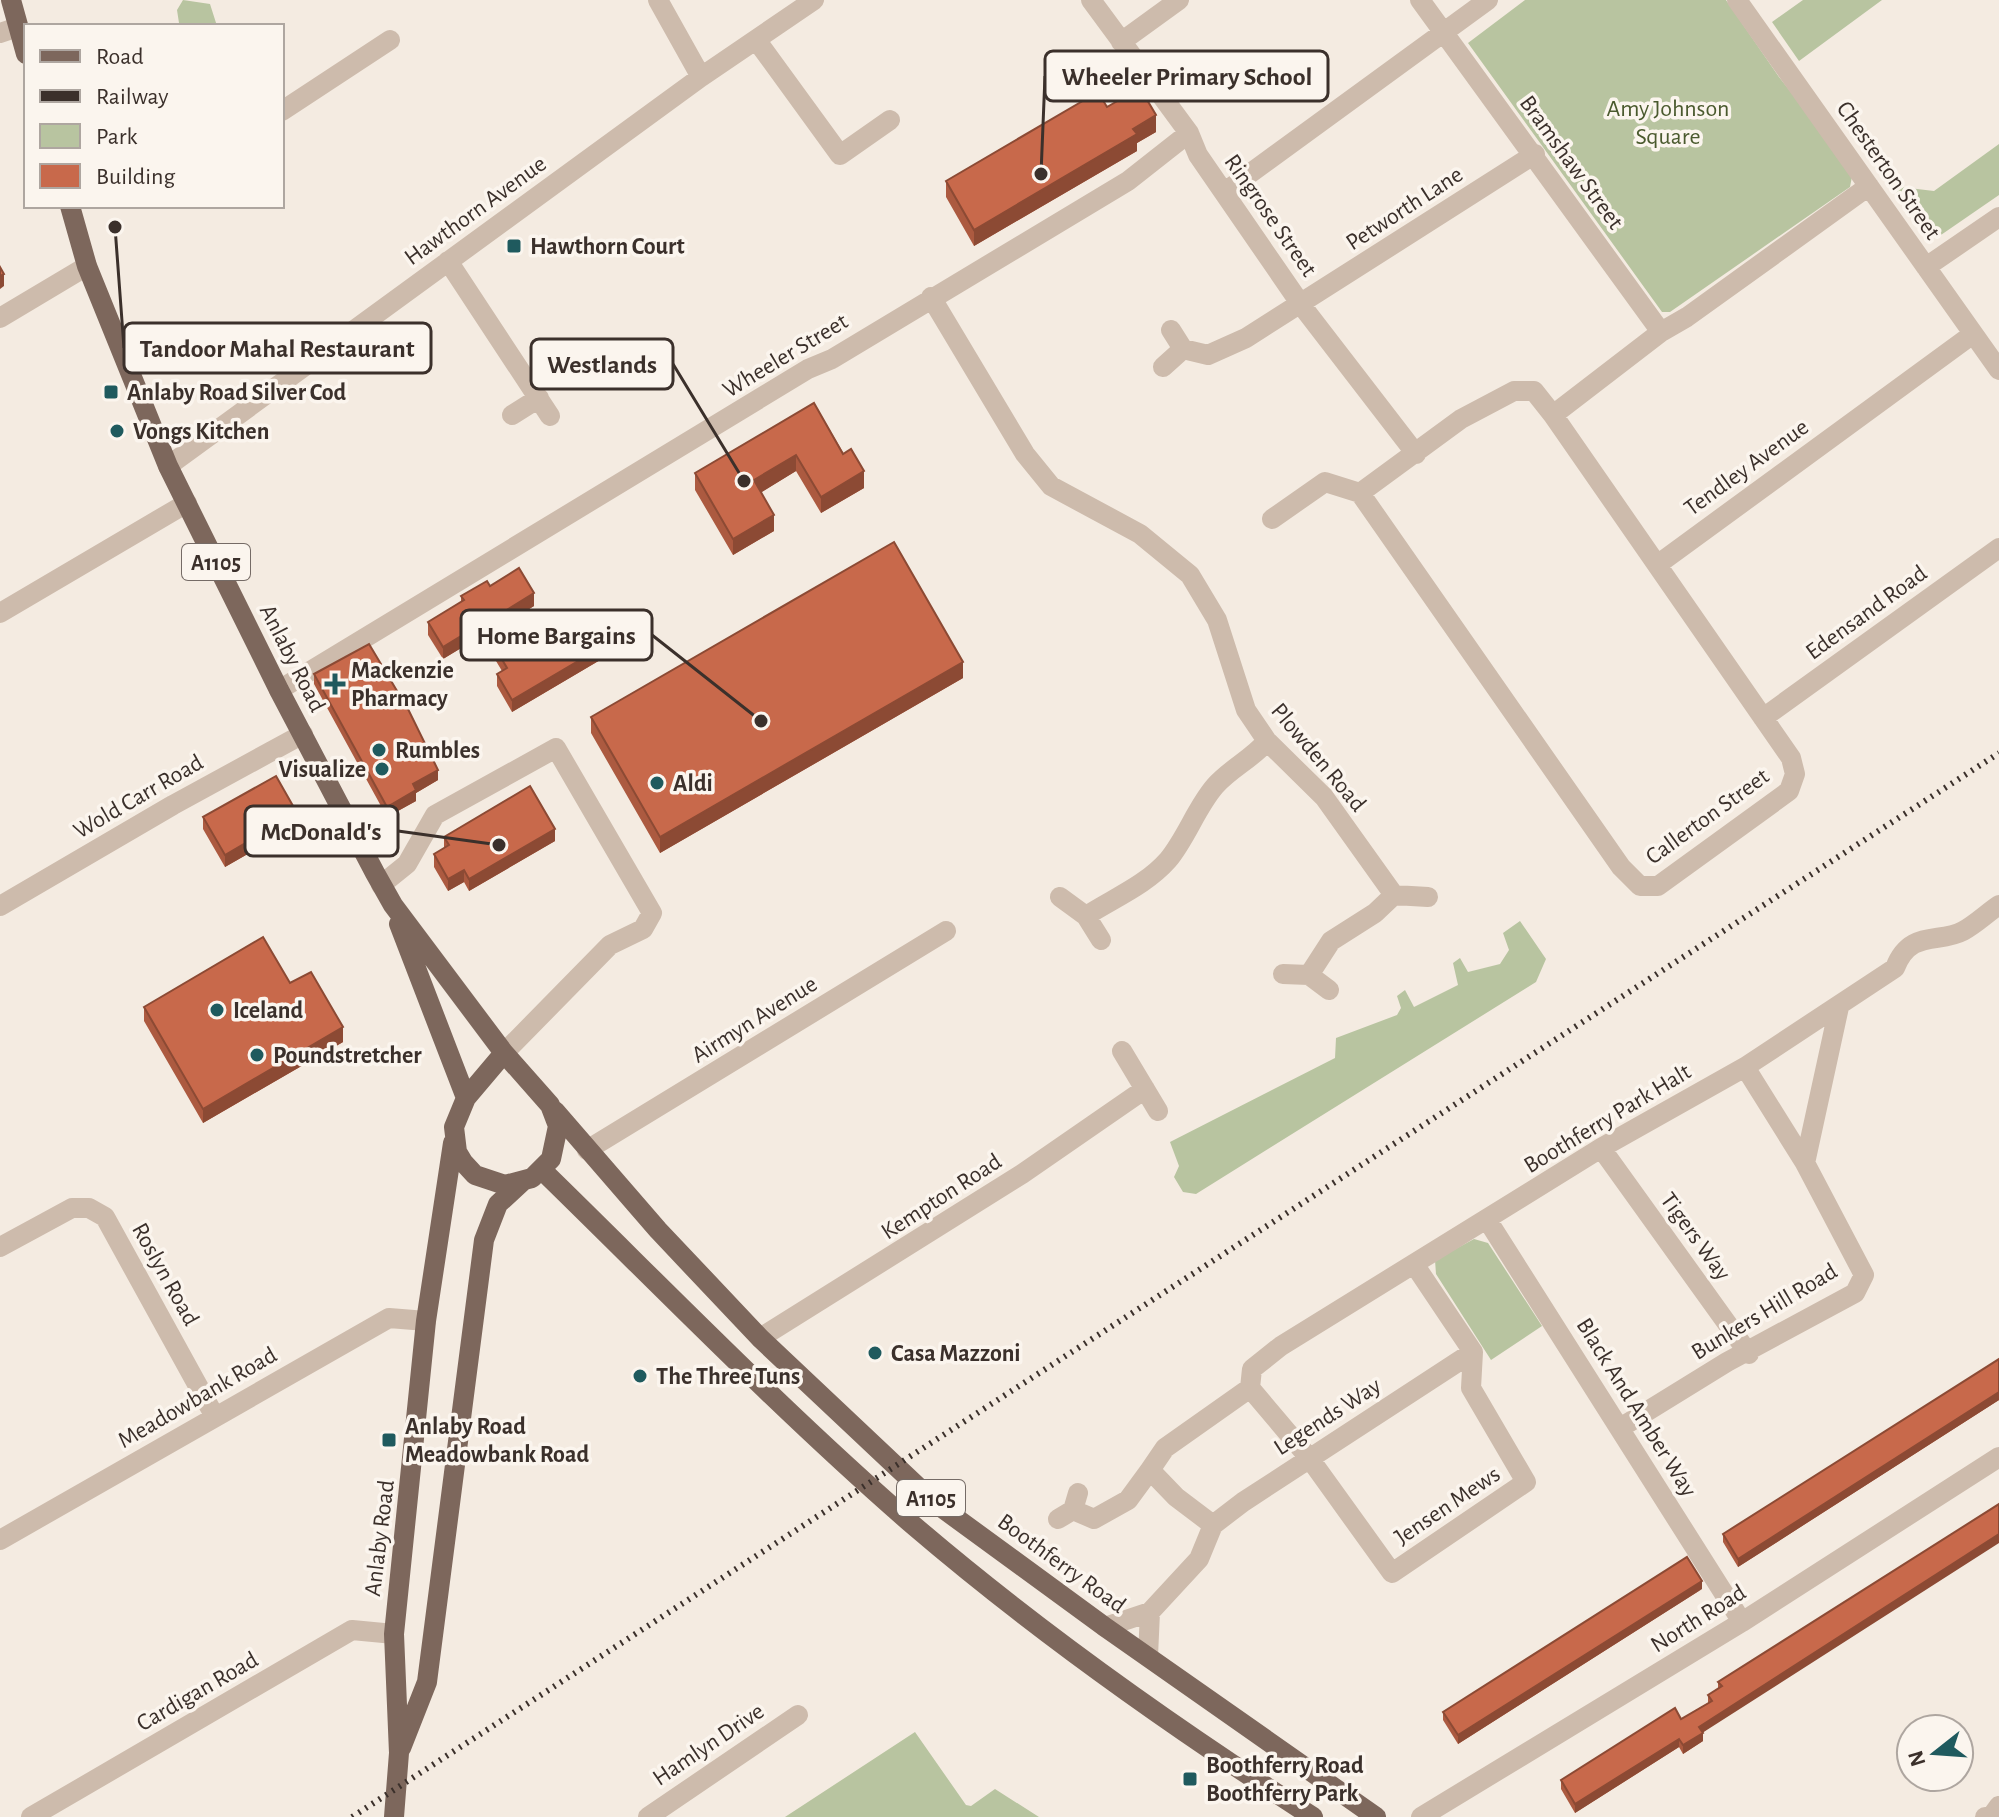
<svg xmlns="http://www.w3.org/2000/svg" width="1999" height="1817" font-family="'Alegreya Sans',sans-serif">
<rect width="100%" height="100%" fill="#f4ebe1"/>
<path fill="#b8c4a0" d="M183,0L210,4L217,26L179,23L177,10Z
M1525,0H1726L1779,77L1853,171L1850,187L1670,312H1662L1468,43Z
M1803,0H1882L1799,61L1772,22Z
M1999,144V195L1938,237L1924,236L1892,186L1934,191Z
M1520,921L1546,959L1536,982L1196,1194L1183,1192L1174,1177L1179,1166L1170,1142L1335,1058L1336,1038L1397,1015L1401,1008L1397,996L1405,990L1414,1007L1458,985L1453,963L1460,958L1468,972L1500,964L1509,950L1503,933Z
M1474,1239L1488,1243L1542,1326L1491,1360L1436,1274L1435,1260Z
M915,1732L966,1805L971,1806L995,1789L1039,1817H785Z"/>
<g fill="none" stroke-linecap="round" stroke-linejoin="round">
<path stroke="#cdbbac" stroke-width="20" d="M658,0L701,77
M1091,0L1189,133L1198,155L1302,306L1416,454
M1420,0L1661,332L1687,317L1869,186
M1737,0L1999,370
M0,33L18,27
M757,41L840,155L890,120
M1121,42L1179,0
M282,111L390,40
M1226,191L1488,0
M448,261L550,416
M1926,267L1999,217
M931,297L1025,454L1051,486L1140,534L1190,575L1217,620L1246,710L1267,741L1324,797L1394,895L1428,897
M0,318L87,266
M1171,330L1183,349L1208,355L1246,338L1535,154
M1163,367L1183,349
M512,415L539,398
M168,466L701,77L814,0
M1360,493L1461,419L1514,391H1534L1553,415L1661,332
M1272,519L1325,482L1360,493L1621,867L1640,886H1658L1789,791L1795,774L1791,758L1553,415
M1657,565L1973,334
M0,613L187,503
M279,690L808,369L832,359L1128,181L1189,133
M1763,718L1999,548
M381,885L407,864L435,815L556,748L652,913L643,929L610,945L504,1053
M1060,897L1086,916L1101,940
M0,906L173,805L303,734
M1086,916C1114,898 1146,885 1168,860C1187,837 1196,808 1215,786C1231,768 1252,759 1267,741
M1283,974L1309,975L1329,990
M1309,975L1331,941L1375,913L1394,895
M1122,1051L1158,1111
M1601,1148L1749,1354
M587,1150L946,931
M1805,1163L1839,1007
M1488,1221L1742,1622
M0,1247L72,1208H89L105,1217L214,1415
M760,1338L1022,1174L1145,1089
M1250,1388L1310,1459L1392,1573L1526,1482L1471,1388L1473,1352
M1620,1428L1727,1362L1855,1293L1864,1275L1805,1163L1745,1067
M1073,1510L1094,1519L1128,1500L1150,1470
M1058,1519L1073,1510L1078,1493
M1213,1525L1176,1497L1150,1470L1165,1448L1250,1388L1252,1369L1281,1346L1601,1148L1745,1067L1895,968C1910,929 1939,944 1963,931C1976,924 1987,913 1999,905
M0,1540L389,1318L426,1321
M1105,1627L1150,1612L1199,1559L1213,1525L1243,1502L1473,1352L1414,1264
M1148,1656L1150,1612
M31,1817L352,1630L394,1634
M648,1817L798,1715
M1421,1817L1742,1622L1999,1457
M1985,1817H1991L1999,1806"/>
<path stroke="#7d675c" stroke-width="20" d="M11,0L26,54
M70,206L87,266L168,466L279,690L375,873L393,905L504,1053L550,1105L558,1126L551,1159L532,1178L505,1185L475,1175L463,1162L457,1152L454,1127L466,1098L504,1053
M399,924L466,1098
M555,1111L658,1230L760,1338L934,1502L1105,1627L1376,1817
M542,1170C665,1290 784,1413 913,1525C1038,1632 1174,1728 1313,1817
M401,1748L427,1682L484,1240L498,1204L522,1182
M394,1817L399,1753L394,1634L426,1321L453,1143"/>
<path stroke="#3b302b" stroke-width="6" stroke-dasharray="2 6" stroke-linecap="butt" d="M352,1817L1999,753"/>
</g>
<path fill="#ac5a40" d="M1107,107L1156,132L1137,143V151L974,246L946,197V181Z
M814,403L864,488L821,513L796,471L761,492L774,531L733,555L695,490V473Z
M490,586L534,606L510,620L531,654L612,653L512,712L497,686V674L502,671L481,636L443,659L428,635V622L461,602V596Z
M314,674L438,780L416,793V801L387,817L314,684Z
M963,678L660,853L591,733V717Z
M203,817L297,826L225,867L203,829Z
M444,837L555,841L469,891L464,882L448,891L434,867V854L444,848Z
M290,983L343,1042L203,1123L144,1021V1007Z
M1999,1359V1400L1738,1567L1723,1542V1534Z
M1999,1504L1702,1733L1703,1741L1683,1754L1679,1747L1575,1813L1561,1789V1780L1681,1719L1708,1703V1695L1718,1688V1682Z
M1702,1589L1458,1744L1443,1720V1712Z"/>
<path fill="#8c4a34" d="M1156,115V132L1137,143V151L974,246V230Z
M4,274V286L0,289V276Z
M796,455V471L754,497V480Z
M864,471V488L821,513V497Z
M774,515V531L733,555V539Z
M534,593V606L505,624V611Z
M481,624V636L443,659V647Z
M612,641V653L512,712V700Z
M963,662V678L660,853V837Z
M438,770V780L416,793V801L387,817V807L413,784Z
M297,813V826L225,867V855Z
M555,829V841L469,891V879Z
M464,870V882L448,891V879Z
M343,1027V1042L203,1123V1109Z
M1999,1392V1400L1738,1567V1559Z
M1999,1534V1543L1699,1735V1727Z
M1702,1581V1589L1458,1744V1735Z
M1703,1733V1741L1683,1754V1745Z
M1679,1739V1747L1575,1813V1804Z"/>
<path fill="#c8694b" stroke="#8c4a34" stroke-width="2" d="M1140,88L1156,115L1133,129L1137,134L974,230L946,181L1098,92L1107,107Z
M0,267L4,274L0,276Z
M814,403L843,454L851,449L864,471L821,497L796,455L754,480L774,515L733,539L695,473Z
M894,542L963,662L660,837L591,717Z
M519,568L534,593L505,611L531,654L596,615L612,641L512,700L497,674L507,668L481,624L443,647L428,622L464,600L461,596L487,581L490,586Z
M369,644L409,711L438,770L413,784L416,790L387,807L314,674Z
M276,776L297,813L225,855L203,817Z
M530,786L555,829L469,879L464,870L448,879L434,854L449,845L444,837Z
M263,937L290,983L311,972L343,1027L203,1109L144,1007Z
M1999,1359V1392L1738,1559L1723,1534Z
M1999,1504V1534L1699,1727L1703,1733L1683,1745L1679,1739L1575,1804L1561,1780L1675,1708L1681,1719L1712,1701L1708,1695L1722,1686L1718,1682Z
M1687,1557L1702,1581L1458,1735L1443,1712Z"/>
<g fill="#1f5a5e" stroke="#fbf5ee" stroke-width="3">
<rect x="506" y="238" width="16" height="16" rx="4"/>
<rect x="103" y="384" width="16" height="16" rx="4"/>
<circle cx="117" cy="431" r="8"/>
<path d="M331 672h8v8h8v8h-8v8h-8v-8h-8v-8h8z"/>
<circle cx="379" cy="750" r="8"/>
<circle cx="382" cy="769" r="8"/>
<circle cx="657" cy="783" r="8"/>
<circle cx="217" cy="1010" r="8"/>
<circle cx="257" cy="1055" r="8"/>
<circle cx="875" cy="1353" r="8"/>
<circle cx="640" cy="1376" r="8"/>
<rect x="381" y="1432" width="16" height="16" rx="4"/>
<rect x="1182" y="1771" width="16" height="16" rx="4"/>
</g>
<g text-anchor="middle" stroke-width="7" stroke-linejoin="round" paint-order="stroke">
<g fill="#fbf5ee" stroke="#756b66" stroke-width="2">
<rect x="182" y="544" width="68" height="36" rx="6"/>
<rect x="897" y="1480" width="68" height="36" rx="6"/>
</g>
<g font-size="22" font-weight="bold" fill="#3b302b">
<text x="216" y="570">A1105</text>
<text x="931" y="1506">A1105</text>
</g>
<g font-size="24" fill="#4a5a2e" stroke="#fbf5ee">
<text x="1668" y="116">Amy Johnson<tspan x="1668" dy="28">Square</tspan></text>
</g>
<g font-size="24" fill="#3b302b" stroke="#fbf5ee">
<text transform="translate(1572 162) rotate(54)" y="8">Bramshaw Street</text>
<text transform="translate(1889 170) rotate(55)" y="8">Chesterton Street</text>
<text transform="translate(1404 208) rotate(-33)" y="8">Petworth Lane</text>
<text transform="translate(475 210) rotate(-36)" y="8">Hawthorn Avenue</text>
<text transform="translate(1271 215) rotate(55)" y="8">Ringrose Street</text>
<text transform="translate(785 355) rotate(-31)" y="8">Wheeler Street</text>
<text transform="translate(1746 467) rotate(-36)" y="8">Tendley Avenue</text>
<text transform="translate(1866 612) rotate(-36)" y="8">Edensand Road</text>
<text transform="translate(293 658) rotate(63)" y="8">Anlaby Road</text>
<text transform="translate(1319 757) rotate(50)" y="8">Plowden Road</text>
<text transform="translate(138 796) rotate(-30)" y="8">Wold Carr Road</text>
<text transform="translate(1707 816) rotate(-36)" y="8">Callerton Street</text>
<text transform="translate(754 1019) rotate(-32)" y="8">Airmyn Avenue</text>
<text transform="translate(1607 1118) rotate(-31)" y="8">Boothferry Park Halt</text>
<text transform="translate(941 1196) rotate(-33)" y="8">Kempton Road</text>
<text transform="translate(1696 1236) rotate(54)" y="8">Tigers Way</text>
<text transform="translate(166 1274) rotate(61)" y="8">Roslyn Road</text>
<text transform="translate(1764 1311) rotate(-31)" y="8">Bunkers Hill Road</text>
<text transform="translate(197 1397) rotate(-30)" y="8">Meadowbank Road</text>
<text transform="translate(1637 1407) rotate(58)" y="8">Black And Amber Way</text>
<text transform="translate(1327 1416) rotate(-33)" y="8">Legends Way</text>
<text transform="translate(1447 1505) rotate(-34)" y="8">Jensen Mews</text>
<text transform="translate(379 1538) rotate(-83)" y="8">Anlaby Road</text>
<text transform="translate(1062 1563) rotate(36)" y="8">Boothferry Road</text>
<text transform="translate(1698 1618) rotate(-32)" y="8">North Road</text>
<text transform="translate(197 1691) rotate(-30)" y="8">Cardigan Road</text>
<text transform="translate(708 1744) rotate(-34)" y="8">Hamlyn Drive</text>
</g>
<g font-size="24" font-weight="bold" fill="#3b302b" stroke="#fbf5ee" text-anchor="start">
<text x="530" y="254">Hawthorn Court</text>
<text x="127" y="400">Anlaby Road Silver Cod</text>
<text x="133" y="439">Vongs Kitchen</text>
<text x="351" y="678">Mackenzie<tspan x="351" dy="28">Pharmacy</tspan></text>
<text x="395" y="758">Rumbles</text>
<text x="366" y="777" text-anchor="end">Visualize</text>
<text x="673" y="791">Aldi</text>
<text x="233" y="1018">Iceland</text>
<text x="273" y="1063">Poundstretcher</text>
<text x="891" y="1361">Casa Mazzoni</text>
<text x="656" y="1384">The Three Tuns</text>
<text x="405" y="1434">Anlaby Road<tspan x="405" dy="28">Meadowbank Road</tspan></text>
<text x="1206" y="1773">Boothferry Road<tspan x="1206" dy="28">Boothferry Park</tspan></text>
</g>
</g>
<path fill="none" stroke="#3b302b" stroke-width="3" d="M1041 174L1045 76M115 227L124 348M744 481L673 364M761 721L652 635M499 845L398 831"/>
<g fill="#3b302b" stroke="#fbf5ee" stroke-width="3">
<circle cx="1041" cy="174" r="8"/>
<circle cx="115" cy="227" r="8"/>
<circle cx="744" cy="481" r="8"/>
<circle cx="761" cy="721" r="8"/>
<circle cx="499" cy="845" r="8"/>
</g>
<g fill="#fbf5ee" stroke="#3b302b" stroke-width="3">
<rect x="1045" y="51" width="283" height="50" rx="8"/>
<rect x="124" y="323" width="307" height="50" rx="8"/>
<rect x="531" y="339" width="142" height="50" rx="8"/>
<rect x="461" y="610" width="191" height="50" rx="8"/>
<rect x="245" y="806" width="153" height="50" rx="8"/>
</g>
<g font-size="26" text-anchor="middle" font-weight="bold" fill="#3b302b">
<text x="1187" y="85">Wheeler Primary School</text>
<text x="277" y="357">Tandoor Mahal Restaurant</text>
<text x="602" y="373">Westlands</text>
<text x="556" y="644">Home Bargains</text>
<text x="321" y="840">McDonald's</text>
</g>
<rect x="24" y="24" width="260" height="184" fill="#fbf5ee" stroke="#aea6a0" stroke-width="2"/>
<rect x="40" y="50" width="40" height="12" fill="#7d675c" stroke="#aea6a0" stroke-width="2"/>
<text x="96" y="64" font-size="24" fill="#3b302b">Road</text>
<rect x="40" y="90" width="40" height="12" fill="#3b302b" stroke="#aea6a0" stroke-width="2"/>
<text x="96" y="104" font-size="24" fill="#3b302b">Railway</text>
<rect x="40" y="124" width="40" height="24" fill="#b8c4a0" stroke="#aea6a0" stroke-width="2"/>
<text x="96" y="144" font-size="24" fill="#3b302b">Park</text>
<rect x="40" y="164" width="40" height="24" fill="#c8694b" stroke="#aea6a0" stroke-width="2"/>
<text x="96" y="184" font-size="24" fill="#3b302b">Building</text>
<g transform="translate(1935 1753) rotate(253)"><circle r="38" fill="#fbf5ee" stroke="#aea6a0" stroke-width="2"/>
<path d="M0-6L14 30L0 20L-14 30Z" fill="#1f5a5e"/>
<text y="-12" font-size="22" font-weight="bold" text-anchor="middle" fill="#3b302b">N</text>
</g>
</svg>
